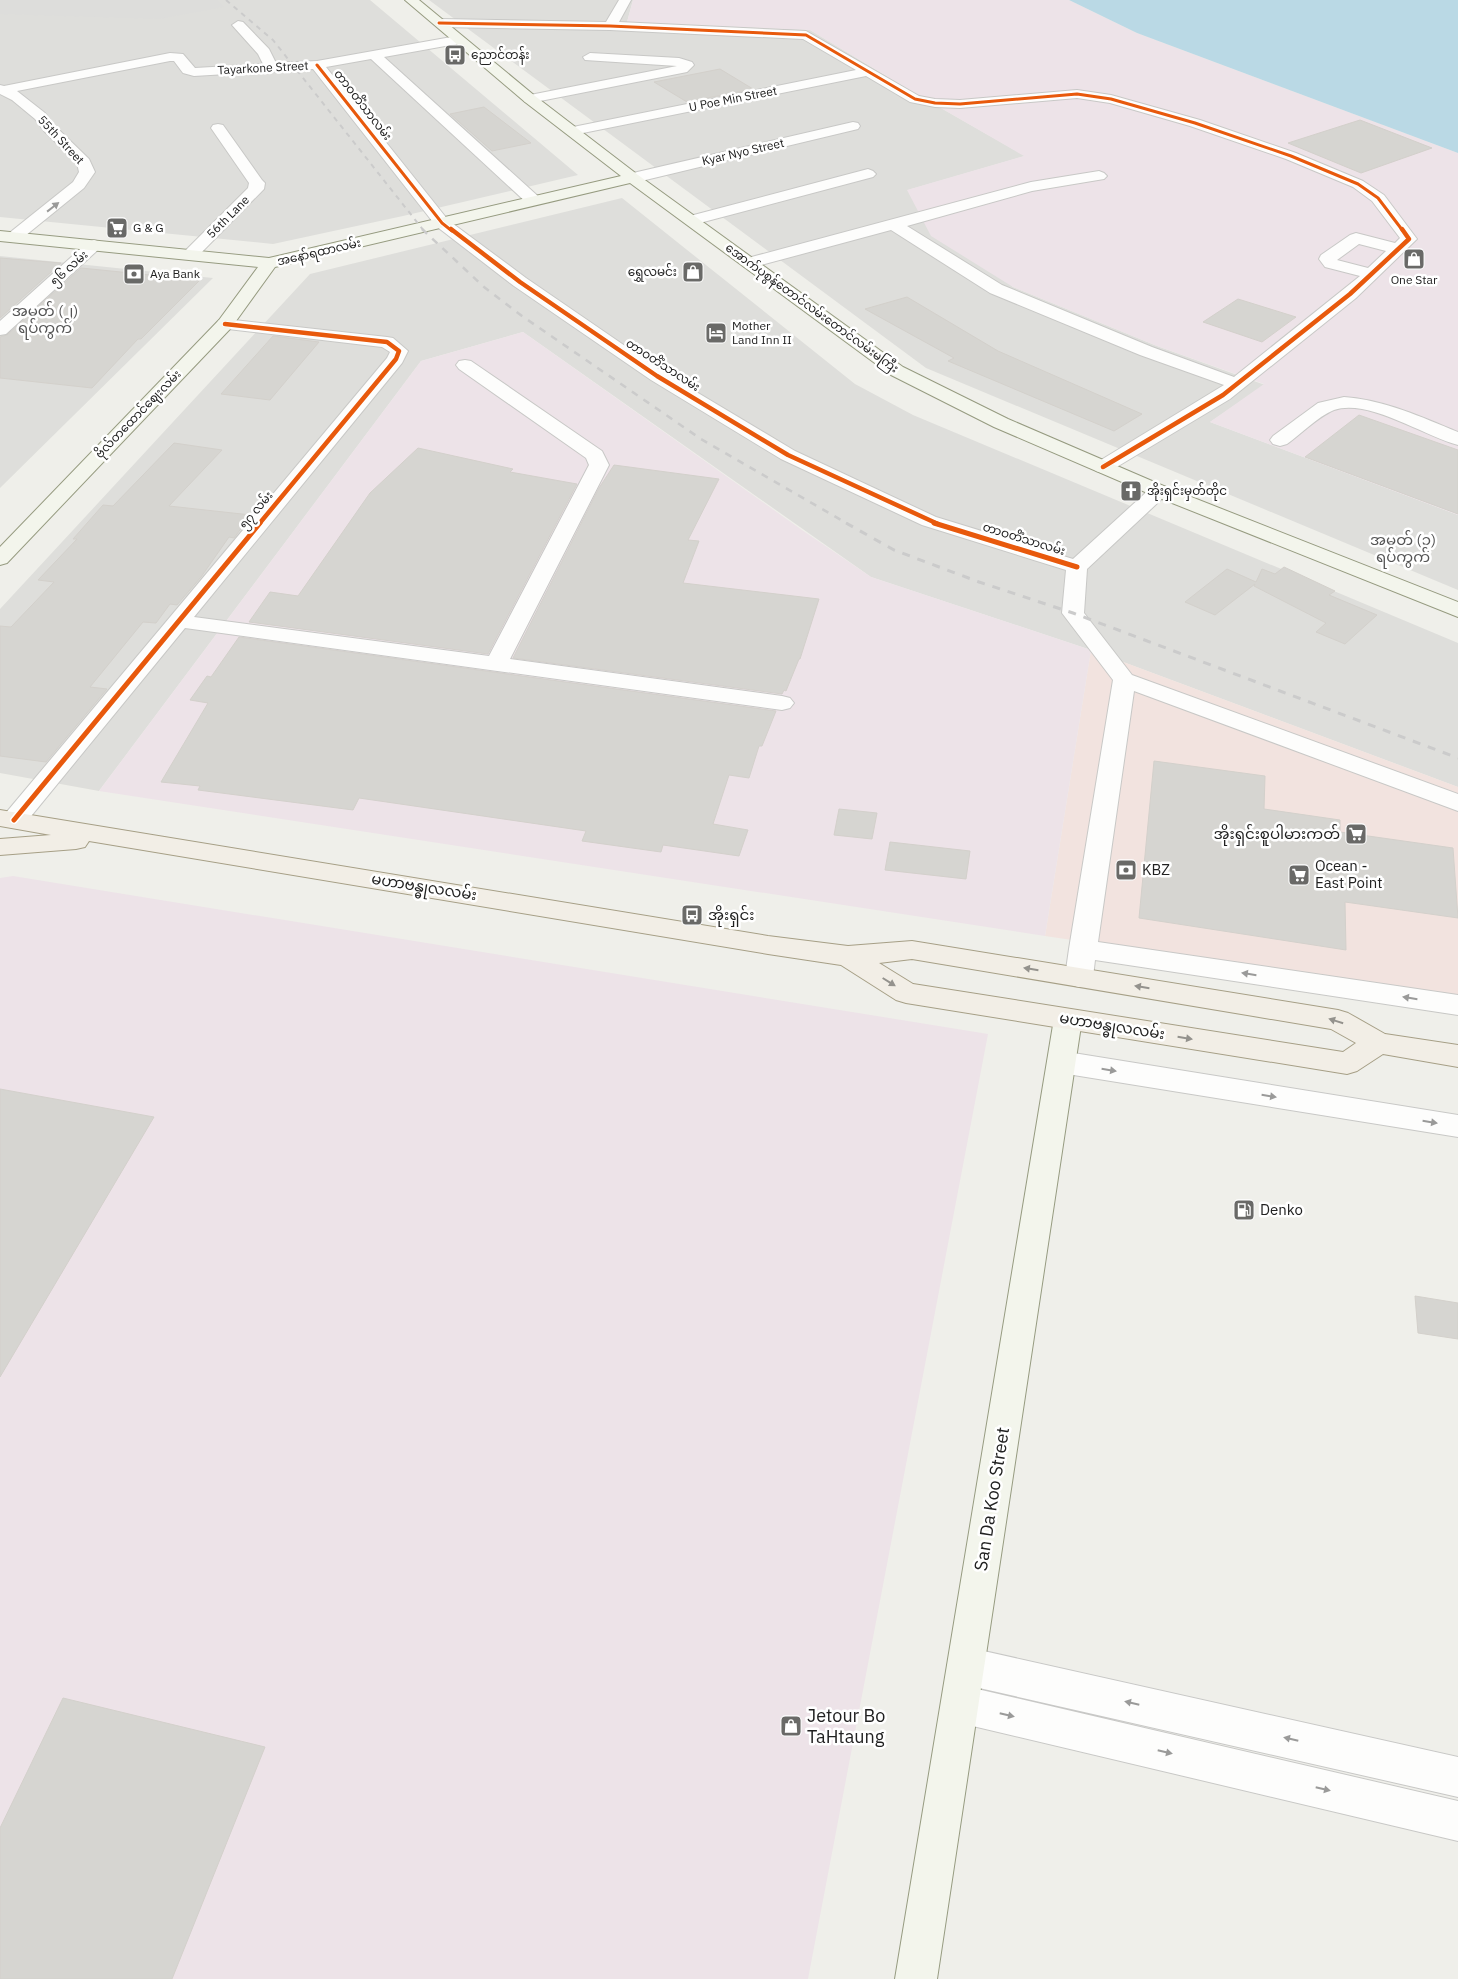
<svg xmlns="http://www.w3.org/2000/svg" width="1458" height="1979" font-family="'IBM Plex Sans','Noto Sans Myanmar',sans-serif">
<rect width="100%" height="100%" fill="#efefea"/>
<path fill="#dededb" d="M0,0H370L578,175L403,216L273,244L0,217Z
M429,0H633L627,22L810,30L913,92L1025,156L908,190L1013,287L1157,346L1265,385L1210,422L1458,515V590L926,368Z
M622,198L855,384L913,415L1458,643V787L1091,650L871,577L523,332L421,361L99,791L0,773V609L310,274Z
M0,256L213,278L0,488Z"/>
<path fill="#f2e3df" d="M1091,650L1458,787V997L1045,936Z"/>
<path fill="#ede3e8" d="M633,0H1069L1137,33L1458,153V515L1210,422L1264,384L1157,346L1013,287L931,236L907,190L1024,156L913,92L810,30L627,22Z
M523,332L802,530L871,577L1091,650L1045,936L99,791L421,361Z
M13,876L988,1034L808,1979H0V878Z"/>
<path fill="#dddddb" d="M0,0H216L224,7L159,19L0,14Z"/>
<path fill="#bad9e5" d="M1069,0H1458V153L1137,33Z"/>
<path fill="#d6d5d1" stroke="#d3d0cb" d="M720,69L753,89L687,102L654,82Z
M484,107L531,143L492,151L450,114Z
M1360,120L1432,148L1361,173L1288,143Z
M0,258L61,263L0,318Z
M81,268L200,280L141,339H138L92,388L0,378V337L7,335Z
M907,297L998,351L1142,414L1114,431L948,361L954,358L865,309Z
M1238,299L1296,317L1262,342L1203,322Z
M273,336L319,342L270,400L221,394Z
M1359,415L1458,450V514L1305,457Z
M174,443L222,450L169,506L251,515L234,538L229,537L201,577L177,605L170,604L156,623L143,622L90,687L107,689L46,762L0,756V626L11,627L54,582L38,580L77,539H73L103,505L113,506Z
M418,448L513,469L510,472L577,484L488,654L249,622L270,592L298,596L370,493Z
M614,465L719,479L688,540L699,541L683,583L819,599L800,659H799L786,691L784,690L782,694L513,658L599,488Z
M1284,567L1335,591L1329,595L1377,615L1345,644L1316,632L1326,623L1254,586L1255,584L1215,615L1185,602L1227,569L1256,582L1262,569L1275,574Z
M239,637L776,711L762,746H759L749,778L729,775L713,824L748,830L739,856L663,845L661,852L582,841L586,831L359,798L353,810L198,790L200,786L161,782L208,703L190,700L207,676L211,677Z
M1154,761L1265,776L1264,809L1340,820V832L1453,848L1458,918L1345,902L1346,950L1139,918Z
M839,809L877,813L872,839L834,835Z
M890,842L970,851L966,879L885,870Z
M0,1089L154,1117L0,1377Z
M1415,1296L1458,1303V1339L1418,1333Z
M63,1698L265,1747L172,1979H0V1828Z"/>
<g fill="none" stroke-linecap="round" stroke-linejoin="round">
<g stroke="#c8c8c6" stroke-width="2">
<path id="street" d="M619,0H631L619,22L806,31L919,96L935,99L960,100L1077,90L1111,95L1200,120L1296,153L1363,181L1384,195L1417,239L1356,298L1230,399L1110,471L1103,473L1096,471L1093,467L1096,463L1224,385L1140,355L990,293L891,230L750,268L744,267L742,263L744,259L1031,182L1099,171L1104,173L1107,176L1104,179L1032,191L907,226L1002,285L1152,347L1234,377L1360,276L1325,267L1319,259L1321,255L1350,235L1356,233L1395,243L1400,238L1372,201L1353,187L1286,159L1190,126L1110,103L1077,98L960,108L935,107L910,102L866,76L573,135L568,134L566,131L568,128L856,70L803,39L610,30L439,27L433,23L439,19L606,22ZM1359,244L1386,251L1368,268L1337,260Z
M238,21L243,22L269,49L276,63L317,61L457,36L462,37L464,40L462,43L384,57L540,198L542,201L540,204H528L371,59L326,67L448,220L526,278L663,372L795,451L936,517L1073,559L1152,487L1159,485L1166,487L1169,491L1166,495L1087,569L1084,613L1132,675L1458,794V811L1134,691L1098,942L1458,995V1015L1095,960L1093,977L1089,984L1079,987L1069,984L1065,977L1069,949L1113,680L1062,613L1066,570L922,525L781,459L651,380L514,286L436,226L313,69L194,76L183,73L174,61H170L17,91L45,113L54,125L89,159L95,172L84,188L20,240H8L6,237L8,234L73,182L79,172L77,163L44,131L35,119L12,100L0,94V85L4,86L170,53L183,54L195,68L263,64L258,54L232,25Z
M590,53L679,58L692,62L694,65L687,72L682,73L530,103L525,102L523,99L525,96L530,95L677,66L585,60L583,57Z
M853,122L858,123L860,126L858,129L633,183L628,181L625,178L628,175L633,173Z
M218,124L223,125L262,180L265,183L264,189L196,258H184L182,255L184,252L248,188L249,183L211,128L213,125Z
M868,169L873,171L876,174L873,177L692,225L686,223L684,220L686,217Z
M94,240L100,242L102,245L100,248L6,334L0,335V321L88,242Z
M225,319L387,337L393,338L408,351L402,363L194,617L489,656L589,465L586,458L459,369L456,365L459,361L465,360L471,361L602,451L609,465L510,659L782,696L790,698L794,703L790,708L782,710L185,628L23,826L14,828L5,826L2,820L5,814L387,358L390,352L382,347L219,328L216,324L219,320Z
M1344,397C1385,400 1421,417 1458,432V445C1424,436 1368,398 1334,410C1317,417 1301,434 1287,444L1280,446L1273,444L1270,440L1273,436L1318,403Z
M1061,1051L1458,1115V1137L1061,1073L1051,1070L1047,1062L1051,1054Z
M966,1647L1458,1757V1797L966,1685L953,1679L947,1666L953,1653Z
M960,1685L1458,1801V1841L960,1723L946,1718L941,1704L946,1690Z"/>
</g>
<g stroke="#969b80" stroke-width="2">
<path id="secondary" d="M405,0H419L535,96L638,175L903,367L1008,419L1166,487L1458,602V617L1152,495L994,427L891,375L630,183L275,267L231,328L7,563L0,565V547L219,320L258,267L0,241V231L269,258L621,176L525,102Z
M1068,1009L1078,1012L1082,1019L937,1979H895L1054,1019L1058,1012Z"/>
</g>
<g stroke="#a69f86" stroke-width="2">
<path id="primary" d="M0,810L768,936L848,946L912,941L1338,1010L1348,1013L1385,1034L1458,1045V1067L1383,1054L1357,1071L1347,1074L906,1003L896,1000L841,965L768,954L89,841L85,847L76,849L0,855V839L51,835L0,826ZM912,959L1331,1029L1356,1043L1343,1052L913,984L879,963Z"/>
</g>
<use href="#street" fill="#fdfdfc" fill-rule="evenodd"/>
<use href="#secondary" fill="#f3f5ec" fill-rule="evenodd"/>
<use href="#primary" fill="#f2eee6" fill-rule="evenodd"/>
<path stroke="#cbcbcb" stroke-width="2" stroke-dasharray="5 5" stroke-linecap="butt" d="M226,0L273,40L424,231"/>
<path stroke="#cbcbcb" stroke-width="2.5" stroke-dasharray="7 7" stroke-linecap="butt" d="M422,229L484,287L522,316L701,439L848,524"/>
<path stroke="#cbcbcb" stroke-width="3" stroke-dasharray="8 8" stroke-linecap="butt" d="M846,523L894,550L979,582L1073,613L1458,758"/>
<g stroke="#fff" stroke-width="5">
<path id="cycleway-far2" d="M439,23L610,26L806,35L915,99L935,103L960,104L1077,94L1111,99L1195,123L1291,156L1358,184L1378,198L1403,231
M317,65L442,223L452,231"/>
</g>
<g stroke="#fff" stroke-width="6">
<path id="cycleway-far1" d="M451,229L520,282L657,376L788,455L938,524
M225,324L387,342L399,351L396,359L259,524
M1103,467L1223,395L1350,294L1409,239L1402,229"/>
</g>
<g stroke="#fff" stroke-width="8">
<path id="cycleway" d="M934,523L1077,567
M14,820L260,523"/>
</g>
<use href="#cycleway-far2" stroke="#e8590c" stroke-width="3"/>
<use href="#cycleway-far1" stroke="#e8590c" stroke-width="4.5"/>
<use href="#cycleway" stroke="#e8590c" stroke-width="5"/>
</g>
<defs><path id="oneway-solid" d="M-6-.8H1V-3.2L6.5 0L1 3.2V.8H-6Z" transform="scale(1.25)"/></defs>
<g fill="#9a9a99">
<use href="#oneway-solid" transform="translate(53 207) rotate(-38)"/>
<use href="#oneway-solid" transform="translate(1249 974) rotate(-171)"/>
<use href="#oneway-solid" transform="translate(1410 998) rotate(-171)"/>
<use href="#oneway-solid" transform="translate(1109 1070) rotate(9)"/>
<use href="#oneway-solid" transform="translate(1269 1096) rotate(9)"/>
<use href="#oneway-solid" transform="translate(1430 1122) rotate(9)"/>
<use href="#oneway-solid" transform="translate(1132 1703) rotate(-167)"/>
<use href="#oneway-solid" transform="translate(1007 1715) rotate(13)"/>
<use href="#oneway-solid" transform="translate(1291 1739) rotate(-167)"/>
<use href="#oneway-solid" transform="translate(1165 1752) rotate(13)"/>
<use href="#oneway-solid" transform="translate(1323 1789) rotate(13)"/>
</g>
<g fill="#94928d">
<use href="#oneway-solid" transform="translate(1031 969) rotate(-171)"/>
<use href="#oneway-solid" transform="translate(889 982) rotate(32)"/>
<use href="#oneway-solid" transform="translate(1142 987) rotate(-171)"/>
<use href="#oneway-solid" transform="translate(1336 1021) rotate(-163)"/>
<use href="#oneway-solid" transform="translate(1185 1038) rotate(9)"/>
</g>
<defs>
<g id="bus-square" transform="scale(1.125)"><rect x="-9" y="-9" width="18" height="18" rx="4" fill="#696967" stroke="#fff"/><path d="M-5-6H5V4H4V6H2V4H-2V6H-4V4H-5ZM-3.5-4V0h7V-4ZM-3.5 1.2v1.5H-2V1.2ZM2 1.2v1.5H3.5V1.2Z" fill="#fff"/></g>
<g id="supermarket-square" transform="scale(1.125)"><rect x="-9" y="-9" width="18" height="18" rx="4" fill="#696967" stroke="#fff"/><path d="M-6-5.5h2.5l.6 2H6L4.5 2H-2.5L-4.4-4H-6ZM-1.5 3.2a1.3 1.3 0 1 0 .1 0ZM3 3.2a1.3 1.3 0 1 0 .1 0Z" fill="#fff"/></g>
<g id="shop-square" transform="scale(1.125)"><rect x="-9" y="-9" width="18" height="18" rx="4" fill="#696967" stroke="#fff"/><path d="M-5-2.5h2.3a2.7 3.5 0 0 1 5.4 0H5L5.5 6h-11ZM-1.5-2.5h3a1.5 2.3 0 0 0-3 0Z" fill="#fff"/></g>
<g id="bank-square" transform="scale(1.125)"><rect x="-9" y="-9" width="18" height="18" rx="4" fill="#696967" stroke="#fff"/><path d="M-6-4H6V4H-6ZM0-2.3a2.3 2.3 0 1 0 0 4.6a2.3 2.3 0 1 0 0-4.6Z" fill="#fff"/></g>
<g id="hotel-square" transform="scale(1.125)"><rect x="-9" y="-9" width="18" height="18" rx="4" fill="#696967" stroke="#fff"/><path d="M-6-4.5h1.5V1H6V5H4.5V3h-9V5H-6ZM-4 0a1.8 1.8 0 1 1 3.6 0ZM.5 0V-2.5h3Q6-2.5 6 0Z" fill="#fff"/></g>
<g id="church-square" transform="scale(1.125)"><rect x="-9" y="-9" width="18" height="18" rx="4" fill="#696967" stroke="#fff"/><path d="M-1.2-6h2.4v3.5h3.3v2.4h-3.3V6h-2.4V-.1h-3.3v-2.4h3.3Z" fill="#fff"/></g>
<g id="fuel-square" transform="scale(1.125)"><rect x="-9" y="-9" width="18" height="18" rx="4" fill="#696967" stroke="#fff"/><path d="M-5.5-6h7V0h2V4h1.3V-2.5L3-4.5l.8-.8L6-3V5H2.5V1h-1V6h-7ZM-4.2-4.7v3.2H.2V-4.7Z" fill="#fff"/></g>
</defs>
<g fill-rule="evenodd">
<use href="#bus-square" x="455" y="55"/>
<use href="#supermarket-square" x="117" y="228"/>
<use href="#shop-square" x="1414" y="259"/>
<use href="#shop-square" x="693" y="272"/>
<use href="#bank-square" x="134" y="274"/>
<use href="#hotel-square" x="716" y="333"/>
<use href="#church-square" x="1131" y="491"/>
<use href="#supermarket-square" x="1356" y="834"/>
<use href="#bank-square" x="1126" y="870"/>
<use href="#supermarket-square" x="1299" y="875"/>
<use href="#bus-square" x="692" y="915"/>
<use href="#fuel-square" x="1244" y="1210"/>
<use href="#shop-square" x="791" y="1726"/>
</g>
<g text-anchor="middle" stroke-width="5" stroke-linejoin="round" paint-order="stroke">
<g font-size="12" fill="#212121" stroke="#fff" text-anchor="start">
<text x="471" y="59">ညောင်တန်း</text>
<text x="133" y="232">G &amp; G</text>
<text x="677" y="276" text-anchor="end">ရွှေလမင်း</text>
<text x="150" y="278">Aya Bank</text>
<text x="1414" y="284" text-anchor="middle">One Star</text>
<text x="732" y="330">Mother<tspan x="732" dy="14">Land Inn II</tspan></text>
<text x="1147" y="495">အိုးရှင်းမှတ်တိုင</text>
</g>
<g font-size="12" fill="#212121" stroke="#fff">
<text transform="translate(263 68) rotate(-3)" y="4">Tayarkone Street</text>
<text transform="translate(733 99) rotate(-11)" y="4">U Poe Min Street</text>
<text transform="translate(363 105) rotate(52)" y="4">တာဝတိံသာလမ်း</text>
<text transform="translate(61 140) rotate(47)" y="4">55th Street</text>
<text transform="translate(743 152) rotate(-13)" y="4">Kyar Nyo Street</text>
<text transform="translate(228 217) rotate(-45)" y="4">56th Lane</text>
<text transform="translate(319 252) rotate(-13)" y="4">အနော်ရထာလမ်း</text>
<text transform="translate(69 268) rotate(-42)" y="4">၅၆ လမ်း</text>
<text transform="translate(812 308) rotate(36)" y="4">အောက်ပုစွန်တောင်လမ်းတောင်လမ်းမကြီး</text>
<text transform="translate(663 365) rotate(33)" y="4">တာဝတိံသာလမ်း</text>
<text transform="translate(138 414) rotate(-46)" y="4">ဗိုလ်တထောင်ဈေးလမ်း</text>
<text transform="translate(256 510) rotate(-50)" y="4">၅၇ လမ်း</text>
<text transform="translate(1024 539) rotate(17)" y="4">တာဝတိံသာလမ်း</text>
</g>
<g font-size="15" fill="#545454" stroke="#fff">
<text x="45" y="316">အမှတ် (၂)<tspan x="45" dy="17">ရပ်ကွက်</tspan></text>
<text x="1403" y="545">အမှတ် (၃)<tspan x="1403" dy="17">ရပ်ကွက်</tspan></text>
</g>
<g font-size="15" fill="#212121" stroke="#fff" text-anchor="start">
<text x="1340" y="839" text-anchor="end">အိုးရှင်းစူပါမားကတ်</text>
<text x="1315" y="871">Ocean -<tspan x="1315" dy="17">East Point</tspan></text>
<text x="1142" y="875">KBZ</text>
<text x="708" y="920">အိုးရှင်း</text>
<text x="1260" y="1215">Denko</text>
</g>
<g font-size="15" fill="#212121" stroke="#fff">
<text transform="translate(424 887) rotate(9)" y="5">မဟာဗန္ဓုလလမ်း</text>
<text transform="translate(1112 1026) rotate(9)" y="5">မဟာဗန္ဓုလလမ်း</text>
</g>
<g font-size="18" fill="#212121" stroke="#fff">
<text transform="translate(992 1499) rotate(-81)" y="6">San Da Koo Street</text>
</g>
<g font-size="18" fill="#212121" stroke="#fff" text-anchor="start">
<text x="807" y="1722">Jetour Bo<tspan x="807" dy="21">TaHtaung</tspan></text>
</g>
</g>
</svg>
